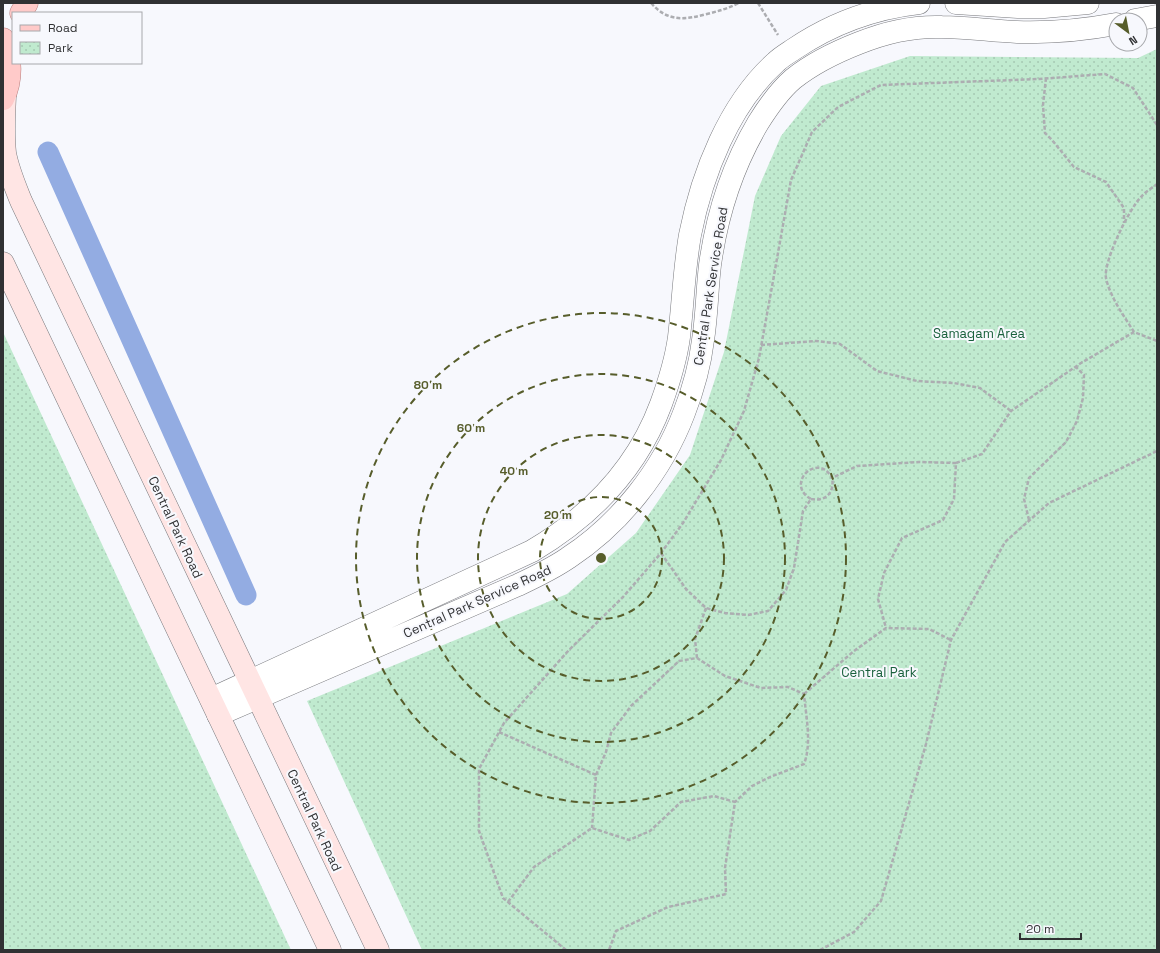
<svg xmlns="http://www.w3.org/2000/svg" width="1160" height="953" font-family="'Space Grotesk',sans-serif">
<defs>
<pattern id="park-dots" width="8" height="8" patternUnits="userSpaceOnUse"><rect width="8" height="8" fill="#c0eacf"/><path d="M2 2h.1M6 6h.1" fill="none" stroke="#a5c9b2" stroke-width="1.8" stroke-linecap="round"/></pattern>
</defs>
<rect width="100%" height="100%" fill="#f7f8fd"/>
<path fill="url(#park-dots)" d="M1157,49V950H422L307,701L567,594L636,533L690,455L724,352L755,196L781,136L821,86L910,56L1138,58Z
M3,332L291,950H3Z"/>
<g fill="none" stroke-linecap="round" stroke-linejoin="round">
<path stroke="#93ace2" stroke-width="21" d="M48,152L246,595"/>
<g stroke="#78797d" stroke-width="23">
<path id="tertiary" d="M956,3L1018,7H1044L1088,3
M1135,20L1157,16
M211,699L532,551C591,516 637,469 661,404C669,382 676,359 679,337C683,303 684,269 690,235C702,174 729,104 776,62C781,57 788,53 794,49C831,24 875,8 919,3
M218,715L518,585C535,577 552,569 568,558C620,524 662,471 684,413C693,390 700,365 703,340C707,315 707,290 710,265C717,214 732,167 758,123C768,107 779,91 793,79C813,63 836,52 859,43C886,32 914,26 942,27C967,27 992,31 1017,32C1050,33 1084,30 1116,24"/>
</g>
<g stroke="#78797d" stroke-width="23">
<path id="secondary" d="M5,96C4,115 3,134 5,153C8,170 15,186 21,201L378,950
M3,263L330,950"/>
</g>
<g stroke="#b77e7d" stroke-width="23">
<path id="primary" d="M21,13L27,3
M3,39C12,57 12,81 3,99"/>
</g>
<path stroke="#acadb1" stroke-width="2.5" stroke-dasharray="4 2" stroke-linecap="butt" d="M651,3C668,22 684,20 707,14C719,11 729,8 739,3
M758,3L778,35
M1046,78L1043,105L1045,133L1052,140L1074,167L1106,182L1124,208V223
M1134,332C1124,316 1110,297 1106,278C1103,262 1129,209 1141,197C1145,192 1152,188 1157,184
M761,345L816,341L840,344L877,371L917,381L954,383L980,388L1011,411
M956,463L982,454L1011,411L1081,363L1134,332L1157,341
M811,499C825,502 835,493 832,478
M1029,520L1024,499L1029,478L1066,442L1077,421L1083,398L1084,375L1076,367
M661,553L686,589L706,608L725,613L748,615L768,611L786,590L794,568L803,511L811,499C784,484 818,451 832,478L857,466L919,462L956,463L954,499L943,520L902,538L884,573L878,599L886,628
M697,658L695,639L706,608
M804,694L854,651L886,628L929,629L951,640
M499,732L596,775L592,828
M596,775L606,752L611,733L631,706L679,661L697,658L725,676L761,688L788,687L804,694C806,717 812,743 804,764L770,777L752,786L735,802
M508,902L534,867L592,828L629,840L650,831L681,802L714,796L735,802L725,868L726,894L668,907L616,931L609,950
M566,950L503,898L479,831V769L504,723L569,650L623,597L661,553L683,523L721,460L744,411L759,358L773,281L791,180L812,132L838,107L881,85L1039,79L1105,74L1133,88L1157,125
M820,950L854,932L881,901L926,744L951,640L1005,542L1049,503L1157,451"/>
<use href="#tertiary" stroke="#fff" stroke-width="22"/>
<use href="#secondary" stroke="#ffe5e4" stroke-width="22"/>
<use href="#primary" stroke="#ffcac9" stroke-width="22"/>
</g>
<g fill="none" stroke="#575d2b" stroke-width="2" stroke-dasharray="7 5">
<circle cx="601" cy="558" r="61"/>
<circle cx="601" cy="558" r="123"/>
<circle cx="601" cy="558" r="184"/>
<circle cx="601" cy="558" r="245"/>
</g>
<g text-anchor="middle" stroke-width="4" stroke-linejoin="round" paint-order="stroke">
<g font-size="13" fill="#303133" stroke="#f7f8fd">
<text transform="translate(710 286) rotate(-81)" y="5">Central Park Service Road</text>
<text transform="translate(176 527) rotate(65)" y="5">Central Park Road</text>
<text transform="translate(477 601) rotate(-24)" y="5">Central Park Service Road</text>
<text transform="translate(315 820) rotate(65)" y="5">Central Park Road</text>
</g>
<g font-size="13" fill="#1a613d" stroke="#f7f8fd">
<text x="979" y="338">Samagam Area</text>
<text x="879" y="677">Central Park</text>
</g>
</g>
<circle cx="601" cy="558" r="6" fill="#575d2b" stroke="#f7f8fd" stroke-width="2"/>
<g font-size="12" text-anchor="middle" font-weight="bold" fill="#575d2b" stroke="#f7f8fd" stroke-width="4" stroke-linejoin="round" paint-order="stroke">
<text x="428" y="389">80 m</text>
<text x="471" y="432">60 m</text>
<text x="514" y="475">40 m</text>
<text x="558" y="519">20 m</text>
</g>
<rect width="1160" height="953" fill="none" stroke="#303133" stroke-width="8"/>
<rect x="12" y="12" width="130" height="52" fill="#f7f8fd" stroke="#a7a8ac"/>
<rect x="20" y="25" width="20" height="6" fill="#ffcac9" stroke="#a7a8ac"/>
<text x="48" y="32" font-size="12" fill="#303133">Road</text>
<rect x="20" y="42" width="20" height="12" fill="url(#park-dots)" stroke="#a7a8ac"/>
<text x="48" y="52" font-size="12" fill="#303133">Park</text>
<g transform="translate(1128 32) rotate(148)"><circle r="19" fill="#f7f8fd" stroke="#a7a8ac"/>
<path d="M0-3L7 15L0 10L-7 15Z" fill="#575d2b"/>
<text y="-6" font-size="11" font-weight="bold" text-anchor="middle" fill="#303133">N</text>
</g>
<path d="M1020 933v6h61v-6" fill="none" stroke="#303133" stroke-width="2"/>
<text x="1026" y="933" font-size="12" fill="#303133" stroke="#f7f8fd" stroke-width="3" paint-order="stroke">20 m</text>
</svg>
